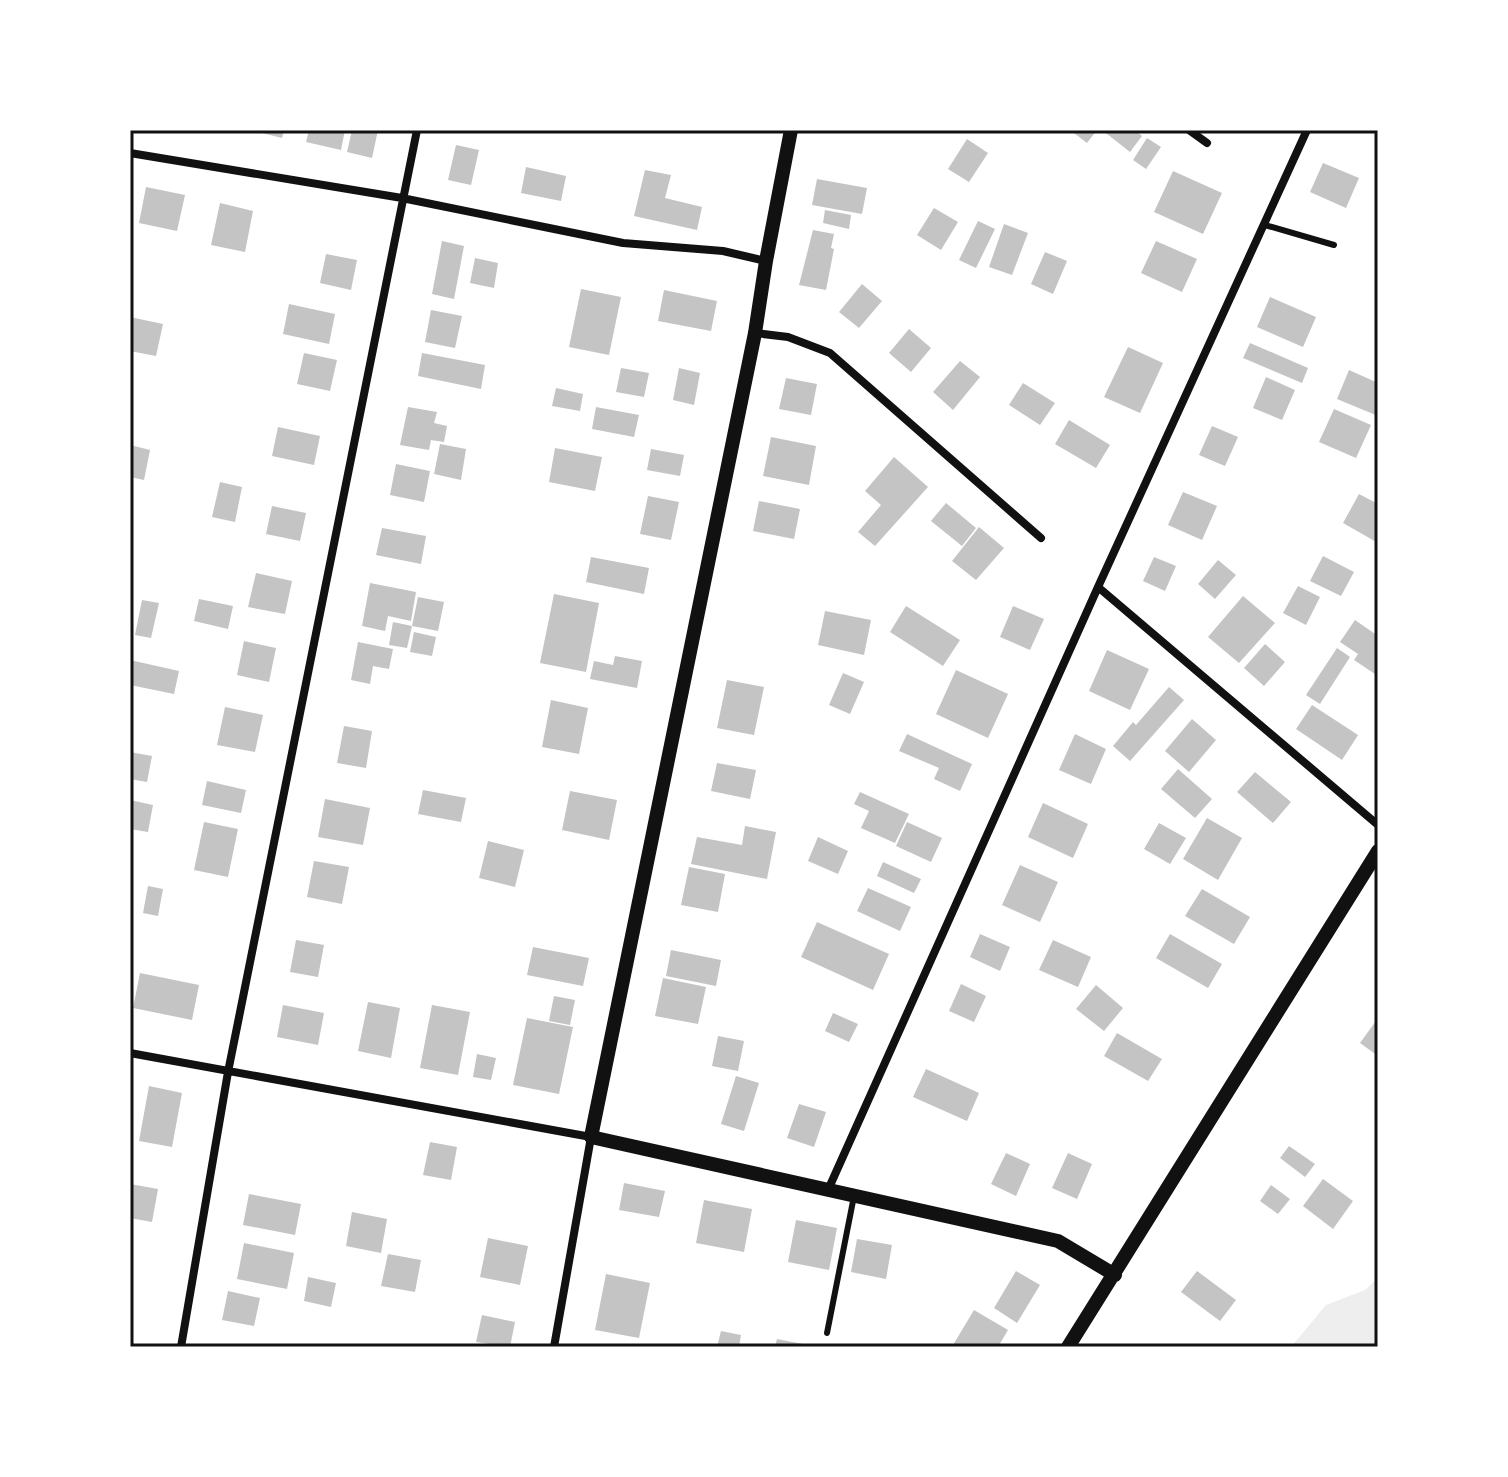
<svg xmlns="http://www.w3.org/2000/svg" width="1508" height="1477" font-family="Mulish,sans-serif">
<rect width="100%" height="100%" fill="#fff"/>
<path fill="#eee" d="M1378,1278V1347H1291L1326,1305L1365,1290Z"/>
<path fill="#c4c4c4" d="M250,130H284L282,138Z
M309,130H345L341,150L306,142Z
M352,130H378L372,158L347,152Z
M1070,130H1097L1087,143Z
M1102,130H1135L1142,136L1130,152Z
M1147,138L1161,147L1146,169L1133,160Z
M967,139L988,153L969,182L948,169Z
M456,145L479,150L471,185L448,180Z
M1323,163L1359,178L1346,208L1310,192Z
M526,167L566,176L561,201L521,193Z
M645,170L671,175L665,198L702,207L697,230L634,216Z
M1173,171L1222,193L1203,234L1154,212Z
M817,179L867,188L862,214L812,205Z
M146,187L185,195L177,231L139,223Z
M220,203L253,211L245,252L211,245Z
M934,208L958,222L941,250L917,235Z
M825,210L851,215L849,229L823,223Z
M978,221L995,229L976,268L959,260Z
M1004,224L1028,233L1012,275L989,267Z
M813,230L834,234L831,248L834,249L826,290L799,285Z
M442,241L464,246L454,299L432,294Z
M1156,241L1197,259L1182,292L1141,273Z
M1045,252L1067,261L1053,294L1031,284Z
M326,254L357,260L351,290L320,283Z
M475,258L498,263L494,288L470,283Z
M862,284L882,301L859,328L839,312Z
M581,289L621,297L609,355L569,347Z
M664,290L717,301L711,331L658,321Z
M1270,297L1316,317L1303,347L1257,327Z
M289,304L335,314L329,344L283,334Z
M431,310L462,316L455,348L425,342Z
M130,317L163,324L156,356L130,351Z
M909,329L931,348L911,372L889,353Z
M1250,343L1308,368L1302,383L1243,358Z
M1128,347L1163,363L1140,413L1104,397Z
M304,353L337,360L330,391L297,384Z
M422,353L485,365L481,389L418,376Z
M960,361L980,377L953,410L933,392Z
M621,368L649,373L644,397L616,392Z
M679,368L700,373L694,405L673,400Z
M1349,370L1378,383V416L1337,399Z
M1266,377L1295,390L1282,420L1253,408Z
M786,378L817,384L811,415L779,409Z
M1023,383L1055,403L1040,425L1009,405Z
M556,388L583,394L580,411L552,406Z
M408,407L437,412L434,423L447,426L444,442L431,440L429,450L400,445Z
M596,407L639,415L634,437L592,429Z
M1334,409L1371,425L1356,458L1319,442Z
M1069,420L1110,445L1096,468L1055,444Z
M1212,426L1238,437L1225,466L1199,455Z
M278,427L320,436L314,465L272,456Z
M771,437L816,446L809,485L763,476Z
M440,444L466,449L461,480L434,474Z
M130,445L150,450L144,480L130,477Z
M555,448L602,457L595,491L549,482Z
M651,449L684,455L680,476L647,470Z
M894,457L928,487L875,546L858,532L881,505L865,491Z
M396,464L430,471L424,502L390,495Z
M220,482L242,487L235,522L212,517Z
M1183,492L1217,506L1202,540L1168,525Z
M1359,494L1378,504V543L1343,523Z
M648,496L679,502L671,540L640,534Z
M759,501L800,509L794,539L753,531Z
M946,503L976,528L962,546L931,521Z
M272,506L306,513L300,541L266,534Z
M979,527L1004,548L976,580L952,561Z
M382,528L426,536L421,564L376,555Z
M1323,556L1354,572L1341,596L1310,581Z
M591,557L649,568L644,594L586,582Z
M1154,557L1176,566L1165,591L1143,581Z
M1218,560L1236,575L1215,599L1198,584Z
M256,573L292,581L285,614L248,607Z
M370,583L416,592L411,621L388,616L385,631L362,626Z
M1298,586L1320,597L1306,625L1283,613Z
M554,594L599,603L586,672L540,663Z
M1243,596L1275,623L1239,663L1208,637Z
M418,597L444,602L438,631L412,626Z
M199,599L233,606L228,629L194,621Z
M142,600L159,603L151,638L135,635Z
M906,606L960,640L943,666L890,632Z
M1013,606L1044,619L1030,650L1000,637Z
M825,611L871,620L864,655L818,645Z
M1355,620L1378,636V676L1354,660L1358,654L1340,642Z
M393,622L412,626L407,648L389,645Z
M414,632L436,637L432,656L410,652Z
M244,641L276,648L269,682L237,675Z
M358,642L393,649L389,669L373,666L370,684L351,680Z
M1265,644L1285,662L1264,686L1244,668Z
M1337,648L1350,657L1320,704L1306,695Z
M1107,650L1149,669L1130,710L1089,691Z
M615,656L642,661L637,688L590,679L594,661L613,665Z
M130,660L179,671L174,694L130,685Z
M956,670L1008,694L988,738L936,714Z
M843,673L864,682L850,714L829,705Z
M727,680L764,687L754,735L717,728Z
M1169,687L1184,700L1130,761L1113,746L1133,722L1136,725Z
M551,700L588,708L579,754L542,747Z
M1312,705L1358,735L1342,760L1296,729Z
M225,707L263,715L255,752L217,745Z
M1192,719L1216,740L1189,772L1165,751Z
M344,726L372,731L366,768L337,763Z
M907,734L972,764L960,791L934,779L939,768L899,751Z
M1075,734L1106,749L1091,784L1059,770Z
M130,752L152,756L147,782L130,779Z
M717,763L756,770L750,799L711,791Z
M1178,769L1212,799L1195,818L1161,789Z
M1255,772L1291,802L1273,823L1237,792Z
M207,781L246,790L241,813L202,805Z
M423,790L466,798L461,822L418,814Z
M570,791L617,800L609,840L562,830Z
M860,792L909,814L895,843L861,828L869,811L854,804Z
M325,799L370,808L363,845L318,837Z
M130,800L153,805L148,832L130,829Z
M1043,803L1088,824L1073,858L1028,837Z
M1207,818L1242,838L1218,880L1183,859Z
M204,822L238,829L228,877L194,870Z
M907,822L942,838L931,862L896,846Z
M1159,823L1186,838L1170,864L1144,849Z
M745,826L776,832L767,879L691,864L697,837L742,845Z
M818,837L848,851L838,874L808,861Z
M488,841L524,850L515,887L479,878Z
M314,861L349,867L342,904L307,897Z
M883,862L921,879L914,893L877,876Z
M1020,865L1058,882L1040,922L1002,905Z
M689,867L725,874L718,912L681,905Z
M148,886L163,889L158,916L143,913Z
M868,888L911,907L900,931L857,911Z
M1202,889L1250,917L1234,944L1185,916Z
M817,922L889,954L873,990L801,957Z
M980,934L1010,947L1000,971L970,957Z
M1170,934L1222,964L1208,988L1156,958Z
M296,940L324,945L318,977L290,972Z
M1053,940L1091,957L1078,987L1039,970Z
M533,947L589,958L583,986L527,975Z
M671,950L721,960L716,986L666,976Z
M140,973L199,985L192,1020L133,1008Z
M663,978L706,987L698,1024L655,1016Z
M961,984L986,996L974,1022L949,1011Z
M1096,985L1123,1008L1104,1031L1076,1009Z
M554,996L575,1000L570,1025L549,1021Z
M368,1002L400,1008L391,1058L358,1051Z
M283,1005L324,1013L318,1045L277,1037Z
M432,1005L470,1012L458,1075L420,1068Z
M833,1013L858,1024L849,1042L825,1031Z
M527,1018L573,1027L559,1094L513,1085Z
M1378,1018V1056L1360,1043Z
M1117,1033L1162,1059L1148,1081L1104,1056Z
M718,1036L744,1041L738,1071L712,1066Z
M477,1054L496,1058L491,1080L473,1077Z
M926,1069L979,1093L967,1121L913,1097Z
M736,1076L759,1083L744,1131L721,1124Z
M149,1086L182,1093L172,1147L139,1141Z
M799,1104L826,1112L814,1147L787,1138Z
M430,1142L457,1147L451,1180L423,1175Z
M1289,1146L1315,1164L1305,1177L1280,1158Z
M1006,1153L1030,1164L1016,1196L991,1184Z
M1068,1153L1092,1164L1077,1199L1052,1188Z
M1323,1179L1353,1201L1333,1229L1303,1206Z
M624,1183L665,1191L659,1217L619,1210Z
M130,1184L158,1189L152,1222L130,1218Z
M1271,1185L1290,1199L1278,1214L1260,1201Z
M249,1194L301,1204L295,1235L243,1225Z
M704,1200L752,1209L744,1252L696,1243Z
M352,1212L387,1219L381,1253L346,1246Z
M796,1220L837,1228L829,1270L788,1262Z
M488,1238L528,1246L520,1285L480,1277Z
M857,1239L892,1245L886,1279L851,1272Z
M244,1243L294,1253L287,1289L237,1279Z
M388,1254L421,1260L415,1292L381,1286Z
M1016,1271L1040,1285L1017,1323L994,1308Z
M1197,1271L1236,1300L1220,1321L1181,1292Z
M606,1274L650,1283L639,1338L595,1330Z
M308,1277L336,1283L331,1307L304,1301Z
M228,1291L260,1298L254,1326L222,1320Z
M974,1310L1008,1330L998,1347L953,1345Z
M482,1315L515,1322L510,1347L476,1342Z
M721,1331L741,1335L739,1347H717Z
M777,1339L803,1344L802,1347H775Z"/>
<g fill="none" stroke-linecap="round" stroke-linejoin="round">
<path stroke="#111" stroke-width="6" d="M1265,225L1334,245
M827,1333L854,1196"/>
<path stroke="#111" stroke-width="8" d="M1189,130L1207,143
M130,153L402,198L623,243L723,251L766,261
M755,333L788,337L830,353L1041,538
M1098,587L1378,825
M130,1053L591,1137L554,1347
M828,1190L1098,587L1307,130
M181,1347L228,1072L417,130"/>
<path stroke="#111" stroke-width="14" d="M791,130L766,261L755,333L591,1137L1058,1241L1115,1275
M1068,1347L1378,851"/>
</g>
<rect width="1508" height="1477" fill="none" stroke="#ffffff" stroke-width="264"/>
<rect x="132" y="132" width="1244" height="1213" fill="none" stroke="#111" stroke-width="3"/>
</svg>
